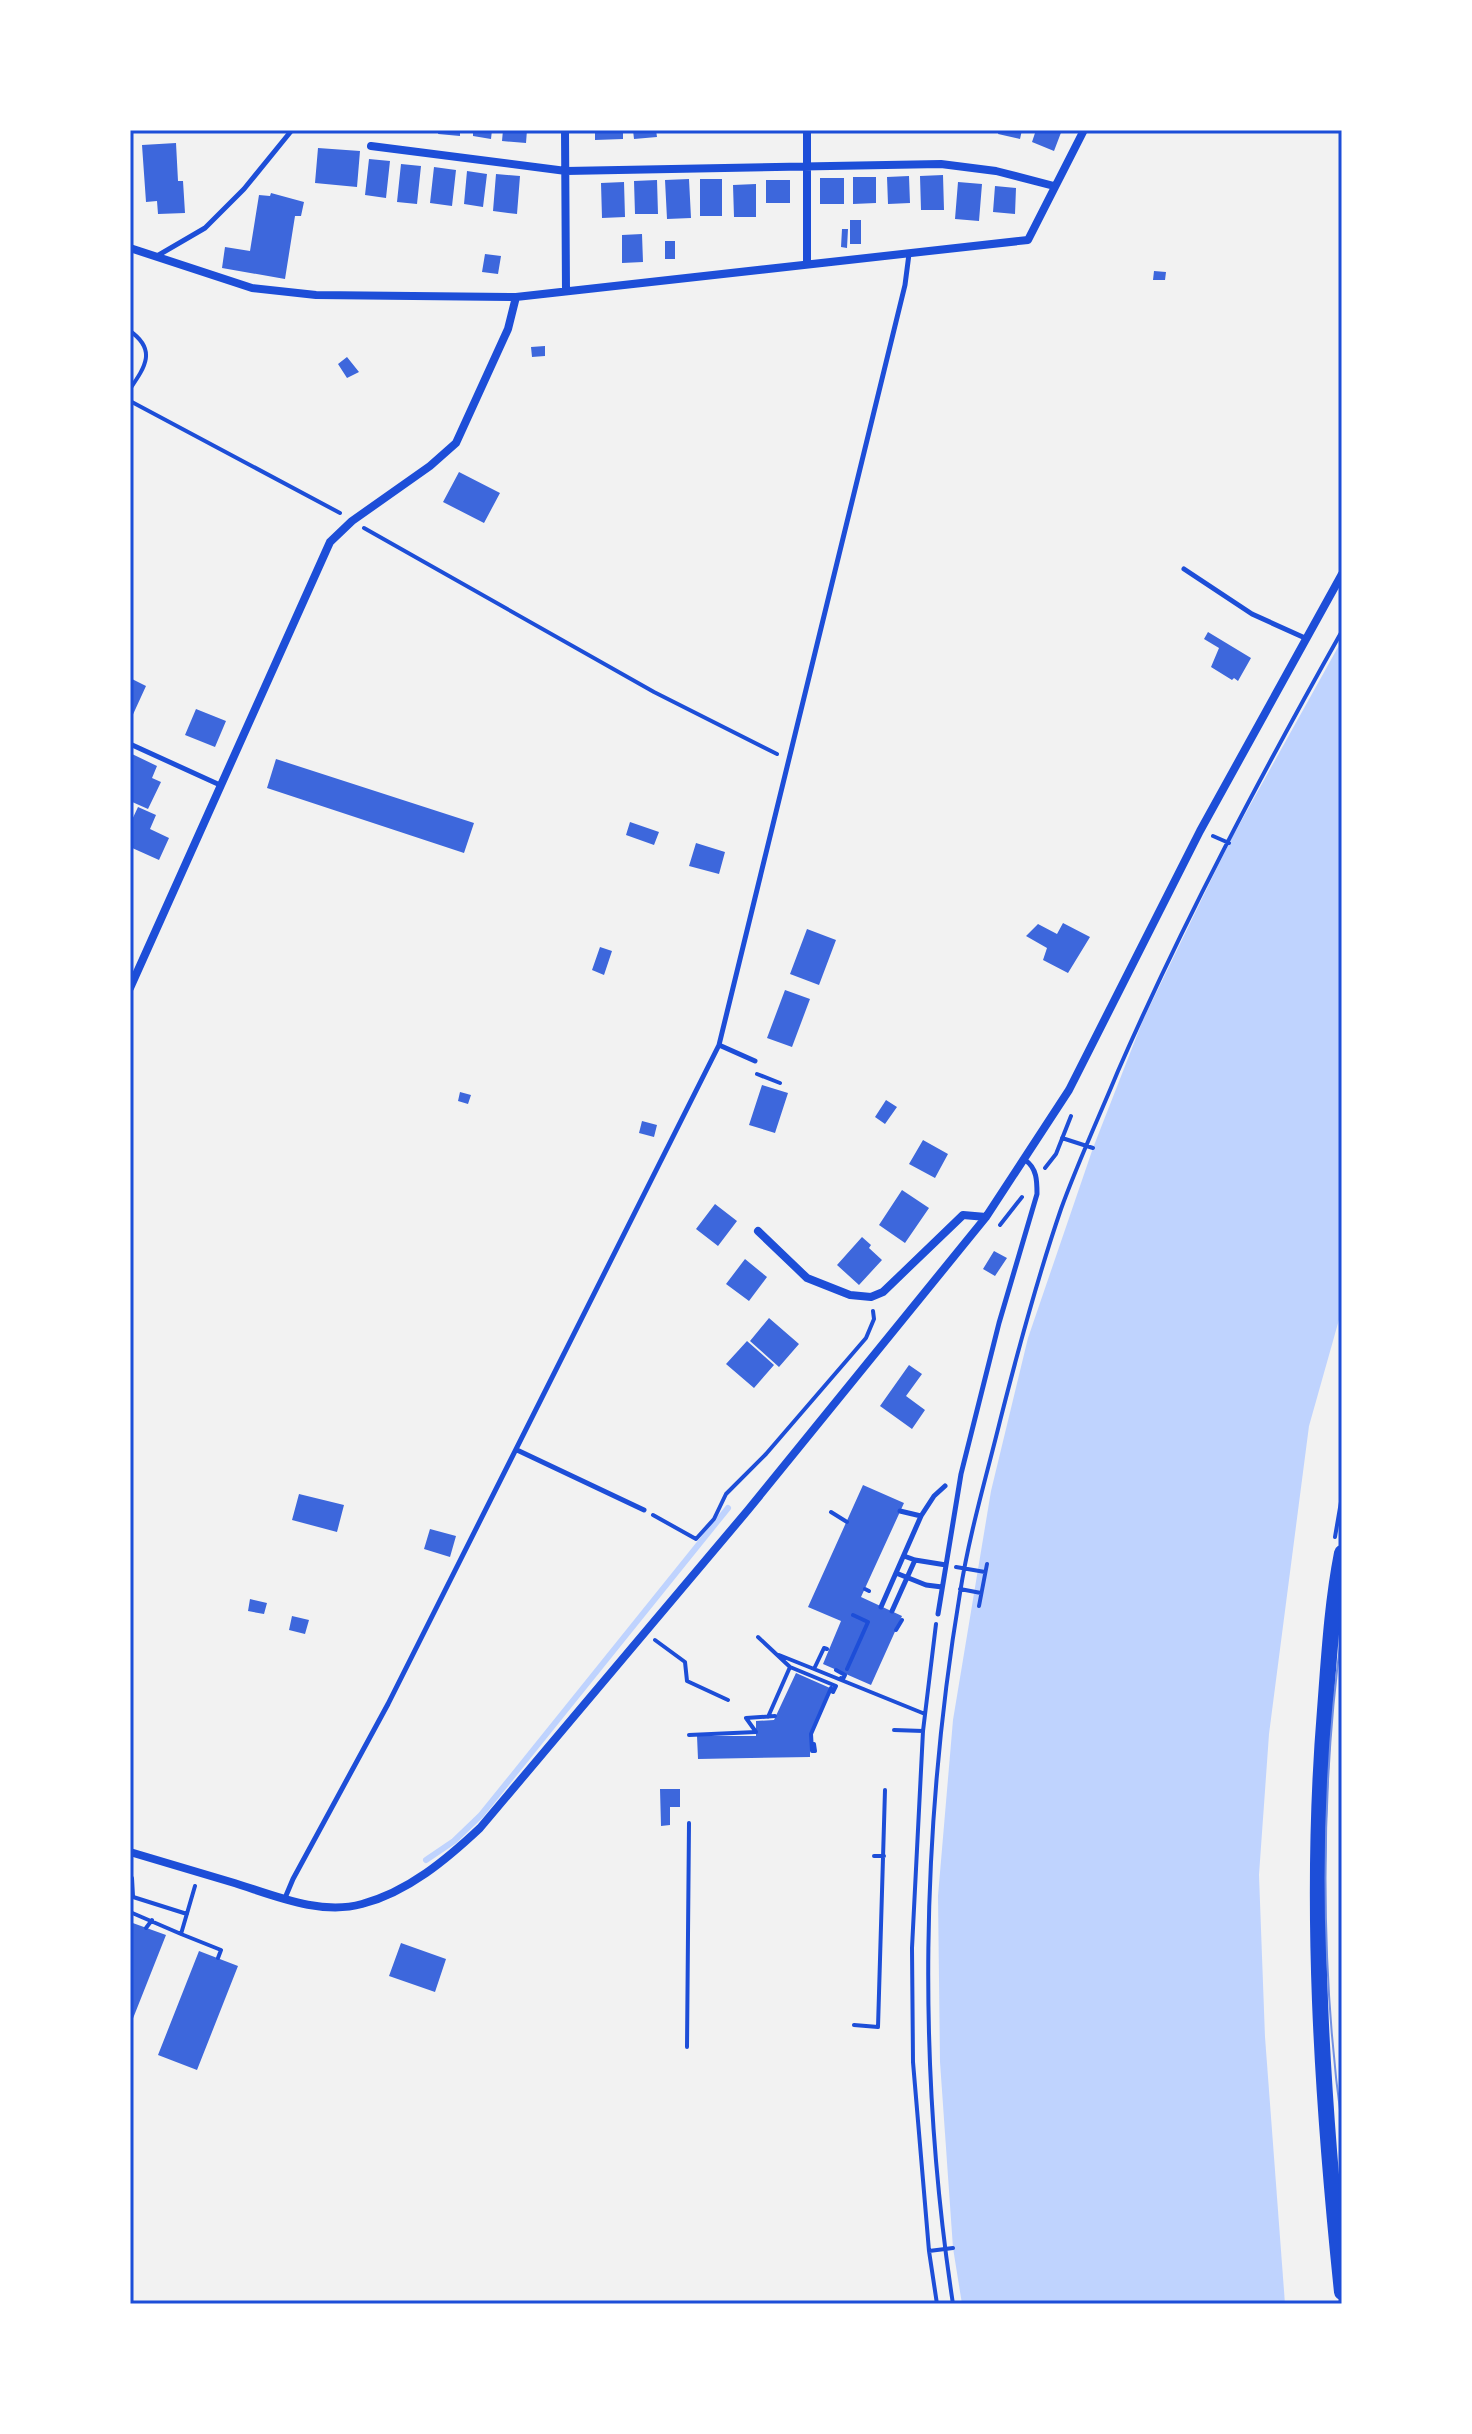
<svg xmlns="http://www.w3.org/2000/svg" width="1472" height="2434" font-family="Cabin,sans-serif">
<rect width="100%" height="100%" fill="#f2f2f2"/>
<path fill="#bfd3fe" d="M1342,640V1309L1309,1426L1269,1734L1259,1875L1265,2037L1285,2304H962L953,2248L940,2062L938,1896L953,1720L991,1491L1028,1338L1093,1148L1143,1020L1229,843Z"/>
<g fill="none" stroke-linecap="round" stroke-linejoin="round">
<path stroke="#bfd3fe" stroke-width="6" d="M426,1860L454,1841L481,1815L728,1508"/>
</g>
<path fill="#3d67dc" d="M439,130H460V136L438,134Z
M473,130H492L491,139L473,136Z
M503,130H527L526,143L502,141Z
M595,130H623V139L595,140Z
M633,130H656L657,137L634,139Z
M999,130H1022L1020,139L998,134Z
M1036,130H1062L1054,151L1032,142Z
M176,143L178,181H183L185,213L158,214L157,201L146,202L142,145Z
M318,148L360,151L357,187L315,183Z
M369,159L390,161L386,198L365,195Z
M401,164L421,166L417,204L397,202Z
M434,167L456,170L452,206L430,203Z
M467,171L487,174L483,207L464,204Z
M496,174L520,176L517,214L493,211Z
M943,175L944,210H921L920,176Z
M909,176L910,203L888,204L887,177Z
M853,177H876V203L853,204Z
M820,178H844V204H820Z
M689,179L691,218L667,219L665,180Z
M700,179H722V216H700Z
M657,180L658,214H635L634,181Z
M766,180H790V203H766Z
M624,182L625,217L602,218L601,183Z
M958,182L982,184L979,221L955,219Z
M756,184V217H734L733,185Z
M995,186L1016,188L1015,214L993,212Z
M271,193L304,202L301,216H295L285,279L222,268L225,247L250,251L259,195L270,196Z
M850,220H861V244H850Z
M842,229H848L847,248L841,247Z
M642,234L643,262L622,263V235Z
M665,241H675V259H665Z
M485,254L501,256L498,274L482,272Z
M1154,271L1166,272L1165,280H1153Z
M545,346V356L532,357L531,347Z
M347,357L359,372L347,378L338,364Z
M459,472L500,493L484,523L443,502Z
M1208,632L1251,658L1238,681L1234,678L1232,680L1211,667L1219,648L1204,639Z
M130,678L146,686L130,721Z
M196,709L226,721L215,747L185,735Z
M130,753L157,766L152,778L161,782L148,809L130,801Z
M276,759L474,823L464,853L267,788Z
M138,807L156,815L150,829L169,838L159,860L130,847V824Z
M630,822L659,832L654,845L626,835Z
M696,843L725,852L719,874L689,866Z
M1063,923L1090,937L1068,973L1043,960L1047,948L1026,936L1038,924L1057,934Z
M807,929L836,940L819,985L790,974Z
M600,947L612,951L604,975L592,970Z
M785,990L810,999L792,1047L767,1038Z
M762,1085L788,1093L775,1133L749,1125Z
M460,1092L471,1095L468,1104L458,1101Z
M886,1100L897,1107L885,1124L875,1117Z
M642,1121L657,1125L654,1137L639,1133Z
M923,1140L948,1154L935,1178L909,1164Z
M902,1190L929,1208L905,1243L879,1225Z
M715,1204L737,1221L718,1246L696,1229Z
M862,1237L871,1245L869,1248L882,1260L859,1285L837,1265Z
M994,1251L1007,1258L995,1276L983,1269Z
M745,1259L767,1277L749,1301L726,1284Z
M769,1318L799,1344L779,1367L750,1341Z
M747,1341L774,1365L754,1388L726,1364Z
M909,1365L922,1374L906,1396L925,1410L912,1429L880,1406Z
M863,1485L904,1503L861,1597L902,1616L871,1685L823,1664L841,1621L808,1607Z
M299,1494L344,1505L337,1532L292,1520Z
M430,1529L456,1536L450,1557L424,1549Z
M250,1599L267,1603L264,1614L248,1611Z
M292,1616L309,1620L305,1634L289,1630Z
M796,1673L830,1688L810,1734V1757L698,1759L697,1736H756V1721L774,1720Z
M660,1789H680V1807H670V1825L661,1826Z
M130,1922L166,1935L130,2026Z
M401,1943L446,1959L435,1992L389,1976Z
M199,1951L238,1966L197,2070L158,2055Z"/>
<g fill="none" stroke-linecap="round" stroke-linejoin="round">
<path stroke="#1d4ed8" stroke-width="4" d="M130,331C157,350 145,367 130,389
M130,401L340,513
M364,528L654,692L777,754
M1213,836L1229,843
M757,1074L780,1083
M1062,1138L1093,1148
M1045,1168L1056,1154L1071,1116
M1000,1225L1022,1197
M831,1512L847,1522
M653,1515L696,1539L714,1519L726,1494L766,1454L866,1338L874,1319L873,1311
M1335,1537L1342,1496
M956,1567L985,1572
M865,1589L869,1591
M960,1589L981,1593
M979,1606L987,1564
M936,1624L923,1731L912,1948L913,2062L929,2251L937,2304
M896,1630L902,1620
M758,1637L790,1667L768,1717
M655,1640L685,1662L687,1681L728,1700
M827,1649L824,1648L814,1669L925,1714
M779,1655L814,1669
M790,1667L836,1686L833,1692
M847,1669L868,1622L853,1615
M836,1670L845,1675L843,1679L841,1678
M746,1718L775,1716
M894,1730L923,1731
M689,1735L756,1732L746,1718
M814,1744L815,1751H812L811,1734L831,1688
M874,1856H884
M132,1878L133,1896
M195,1886L181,1934L221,1950L218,1958
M130,1896L187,1914
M130,1912L181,1934
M146,1928L152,1920
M854,2025L878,2027L885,1790
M687,2047L689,1823
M929,2251L953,2248
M953,2304C917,2069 921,1827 960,1593C969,1535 986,1478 1000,1421C1018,1350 1037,1279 1061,1209C1078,1162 1099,1117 1118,1071C1184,920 1261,775 1342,631"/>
<path stroke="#1d4ed8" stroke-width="5" d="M130,135L131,130
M157,256L205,228L244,189L292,130
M1184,569L1252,614L1305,638
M130,744L220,785
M719,1045L755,1061
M517,1450L644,1510
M900,1511L921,1516L934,1496L945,1486
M904,1556L915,1560L946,1565
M896,1573L926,1585L942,1587
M881,1607L921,1516
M892,1611L915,1560
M938,1614L961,1474L999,1323L1037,1194C1037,1181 1037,1168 1025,1160
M285,1898L293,1879L388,1704L719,1045L905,285L909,254"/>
<path stroke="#1d4ed8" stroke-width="8" d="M565,130L566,291
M371,146L566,171L941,164L996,171L1054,186
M130,248L252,288L316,295L516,297L1028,240L1084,130
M807,263V130
M130,988L330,542L352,521L430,466L456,443L508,329L516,297
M758,1231L807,1278L850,1295L871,1297L883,1292L963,1215L986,1217
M130,1852C164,1862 197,1872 231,1882C271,1894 319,1916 362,1904C408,1892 447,1859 480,1828L748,1510L986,1217L1069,1090L1200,831L1342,574"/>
<path stroke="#1d4ed8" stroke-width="16" d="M1342,1553C1332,1604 1329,1658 1325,1710C1309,1904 1322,2099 1342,2292"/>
<path stroke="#7290e2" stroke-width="2" d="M1342,1631C1320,1790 1320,1967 1342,2126"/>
</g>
<rect width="1472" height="2434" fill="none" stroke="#ffffff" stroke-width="264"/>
<rect x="132" y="132" width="1208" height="2170" fill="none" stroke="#1d4ed8" stroke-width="3"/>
</svg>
